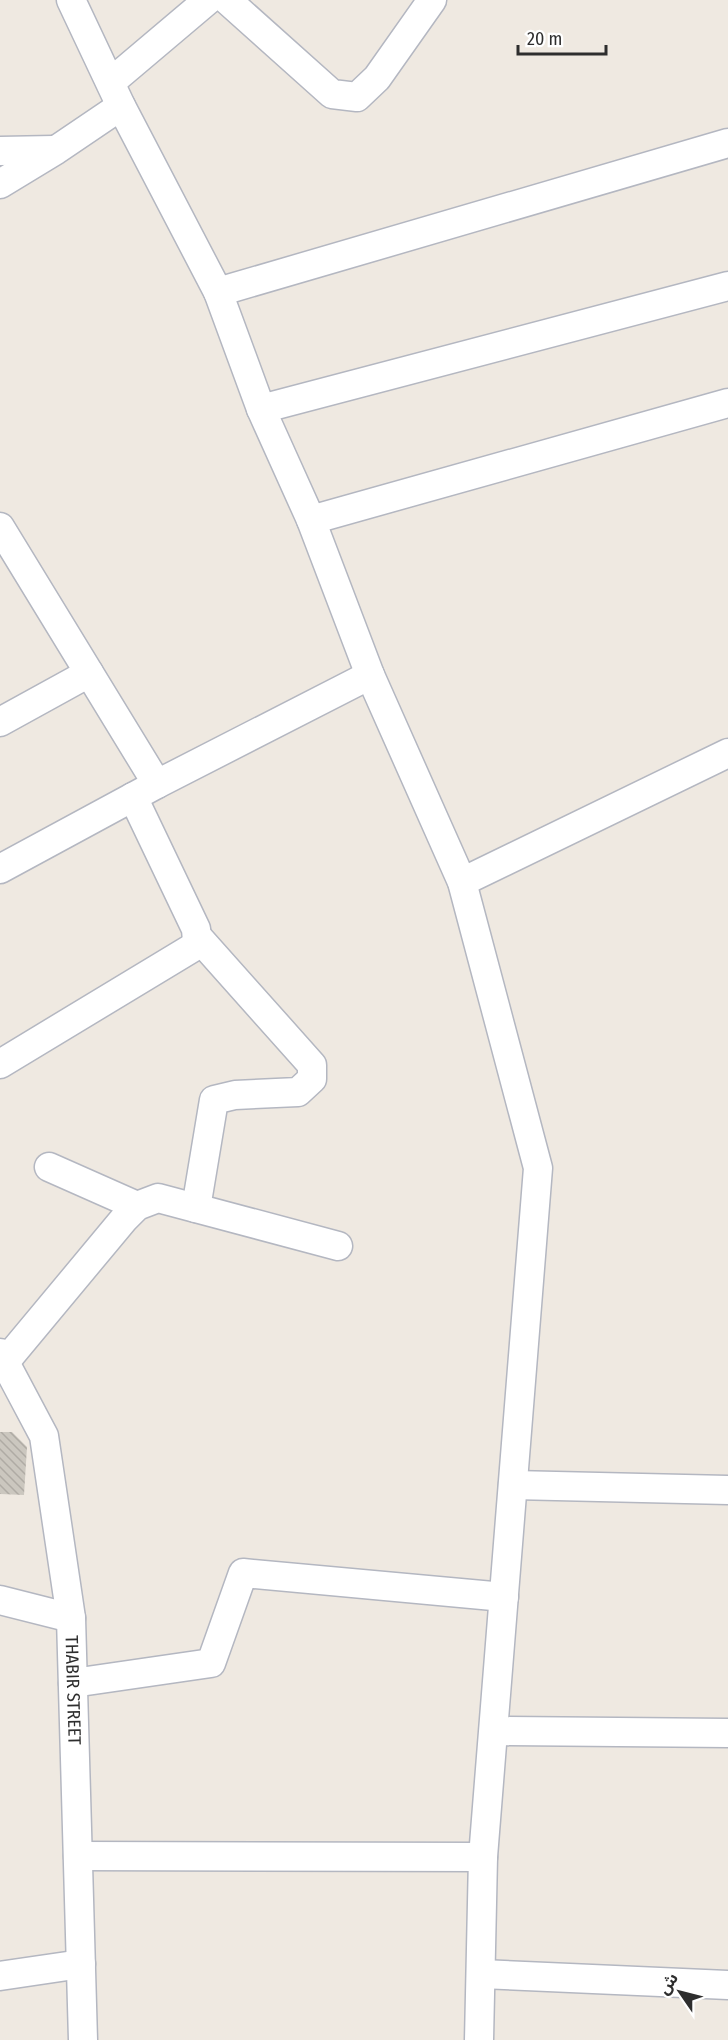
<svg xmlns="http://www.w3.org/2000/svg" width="728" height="2040" font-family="'Fira Sans Condensed','Noto Sans Arabic',sans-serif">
<defs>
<pattern id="building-back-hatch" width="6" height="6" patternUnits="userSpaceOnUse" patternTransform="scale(1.5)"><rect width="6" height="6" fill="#cbc7bf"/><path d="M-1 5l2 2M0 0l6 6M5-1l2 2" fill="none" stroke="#afaba4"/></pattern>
</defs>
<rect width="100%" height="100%" fill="#efe9e1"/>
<path fill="url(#building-back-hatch)" d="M0,1432H12L27,1447L24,1495L0,1494Z"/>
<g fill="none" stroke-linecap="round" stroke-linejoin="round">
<g stroke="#b4b7c1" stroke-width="31">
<g id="minor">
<path d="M71,0L121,106L218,292L261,409L311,520L370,675L462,882L538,1168L483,1857L479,2040"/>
<path d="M227,0L332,94L357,97L377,78L432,0"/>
<path d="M111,82L208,0"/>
<path d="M0,151L54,150"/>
<path d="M0,184L56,150L121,106"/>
<path d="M218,292L728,143"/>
<path d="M261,409L728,286"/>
<path d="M311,520L728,403"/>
<path d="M0,527L157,784"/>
<path d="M0,722L89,673"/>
<path d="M0,869L157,784L370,675"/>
<path d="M462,882L728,753"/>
<path d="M0,1064L192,948L197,941L196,929L133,797"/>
<path d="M49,1167L137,1206"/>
<path d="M196,1208L214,1100L235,1095L298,1092L312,1079V1065L197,936"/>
<path id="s1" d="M0,1353L44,1436L71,1618L83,2040"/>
<path d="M5,1362L124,1219L137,1206L158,1198L338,1246"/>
<path d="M513,1485L728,1490"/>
<path d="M0,1600L71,1618"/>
<path d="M73,1683L211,1663L243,1573L504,1597"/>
<path d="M494,1731L728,1733"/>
<path d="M78,1856L483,1857"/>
<path d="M481,1974L728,1985"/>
<path d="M0,1976L81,1964"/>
</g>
</g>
<use href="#minor" stroke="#fff" stroke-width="28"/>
</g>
<g text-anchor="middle" stroke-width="4.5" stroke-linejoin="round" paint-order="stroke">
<g font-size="18" fill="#2e2e2e" stroke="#fff">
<text dy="6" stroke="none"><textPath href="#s1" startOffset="350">THABIR STREET</textPath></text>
</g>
</g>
<g transform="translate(680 1992) rotate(305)" stroke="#ffffff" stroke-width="4.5" paint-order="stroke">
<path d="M0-4.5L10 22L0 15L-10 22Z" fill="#2e2e2e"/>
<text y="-9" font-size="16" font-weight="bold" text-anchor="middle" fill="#2e2e2e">ش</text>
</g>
<path d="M518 45v9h88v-9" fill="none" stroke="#2e2e2e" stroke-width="3"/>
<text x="527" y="45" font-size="18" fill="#2e2e2e" stroke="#ffffff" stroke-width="4.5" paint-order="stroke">20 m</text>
</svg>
